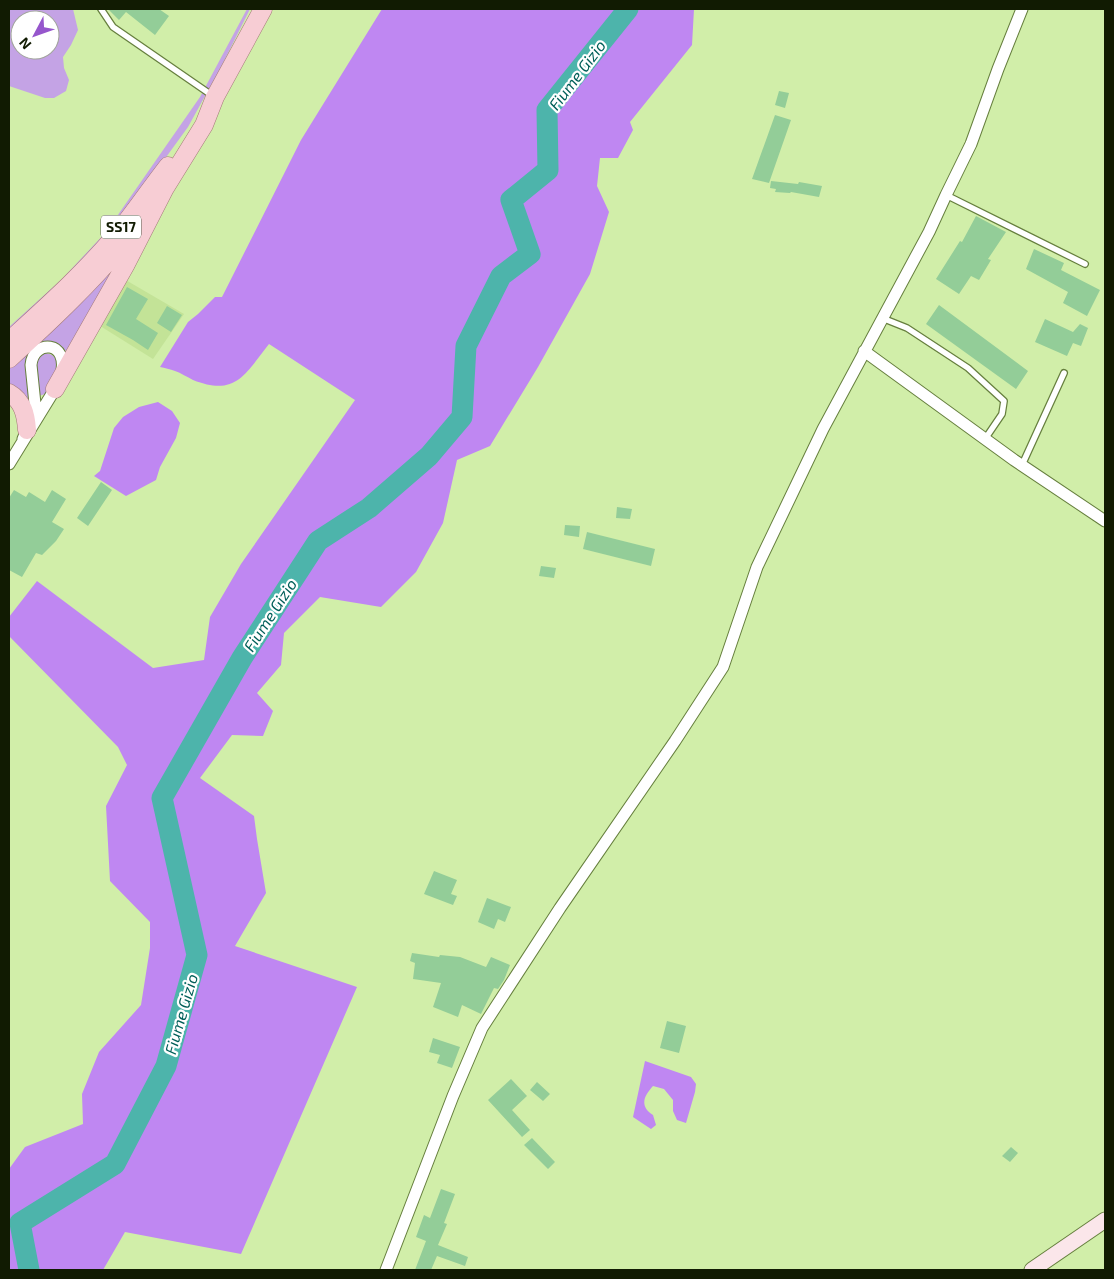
<svg xmlns="http://www.w3.org/2000/svg" width="1114" height="1279" font-family="'Exo 2',sans-serif">
<rect width="100%" height="100%" fill="#d1eea9"/>
<path fill="#c3e397" d="M124,279L184,314L153,359L97,324Z"/>
<path fill="#c4a3e5" fill-rule="evenodd" d="M9,9H73L78,30L71,45L63,57L64,68L69,80L66,91L54,98H45L9,86ZM20,20H50V50H20Z
M247,9H250L221,67L188,127L108,237L9,333V327L62,279L106,232L200,97Z
M117,264L69,350L63,351L35,348L31,405L9,389V366Z
M44,353C68,355 53,380 48,393L39,396L35,367L37,358Z"/>
<path fill="#bf87f2" d="M382,9H694L692,45L630,122L633,130L618,158H600L597,186L609,212L590,274L538,367L490,446L457,460L443,523L416,572L381,607L320,597L284,633L281,665L257,693L273,711L263,736L232,735L200,778L254,816L257,839L266,893L235,946L357,987L241,1254L125,1232L103,1270H9V1169L25,1147L83,1124L82,1094L99,1052L141,1005L150,948V922L110,881L106,806L127,765L118,747L9,636V617L37,581L153,668L204,660L210,617L241,564L355,400L269,344C245,374 236,397 193,380C187,377 181,373 175,371C170,369 165,368 160,367L188,322L198,314L215,297H222L301,140Z
M158,402L172,411L180,423L176,438L160,467L156,480L126,496L94,476L100,471L114,428L123,417L139,407Z
M645,1061L691,1077L696,1084L695,1092L686,1123L677,1120L673,1111V1100L664,1089L653,1086C644,1096 639,1106 653,1115L656,1125L651,1129L633,1117Z"/>
<g fill="none" stroke-linecap="round" stroke-linejoin="round">
<path stroke="#4db4ab" stroke-width="21" d="M29,1270L20,1223L115,1164L166,1066L197,955L162,798L242,658L318,541L369,508L429,456L462,417L466,346L501,276L530,254L511,200L548,170L547,110L628,9"/>
</g>
<path fill="#93cd98" d="M108,9H159L169,16L155,35L126,12L119,20Z
M779,91L789,93L785,108L775,105Z
M775,115L791,120L769,183L752,179Z
M771,181L798,184L799,182L822,186L819,197L791,192L790,193L775,192L776,189L770,188Z
M976,216L1006,232L988,259L991,260L979,280L971,276L959,294L936,279L960,241L962,242Z
M1034,249L1064,263L1061,270L1100,290L1087,316L1063,303L1068,292L1026,269Z
M127,287L148,299L136,319L158,333L148,350L133,340L106,325Z
M939,305L1028,371L1016,389L926,324Z
M167,306L182,315L171,332L157,323Z
M1045,319L1073,332L1080,324L1088,328L1081,346L1073,343L1067,356L1035,342Z
M101,482L112,490L88,526L77,518Z
M14,490L26,497L29,492L45,502L52,490L66,499L52,522L64,529L56,541L42,555L36,553L22,577L9,570V498Z
M617,507L632,509L630,519L616,518Z
M565,525L580,526L579,537L564,535Z
M587,532L655,549L651,566L583,549Z
M541,566L556,568L554,578L539,576Z
M434,871L457,880L451,894L457,896L453,905L424,894Z
M487,898L511,907L505,922L498,919L494,929L478,922Z
M412,953L439,957L440,955L460,957L486,967L491,957L510,965L504,980L498,989L494,988L481,1014L462,1005L458,1017L433,1007L441,983L413,979L415,963L410,961Z
M667,1021L686,1026L679,1053L660,1048Z
M433,1038L460,1047L452,1068L437,1063L440,1055L429,1052Z
M511,1079L527,1096L512,1110L530,1130L522,1137L488,1100Z
M537,1082L550,1094L543,1101L530,1090Z
M532,1138L555,1162L548,1169L524,1145Z
M1011,1147L1018,1153L1010,1162L1002,1156Z
M441,1189L455,1194L444,1223L447,1224L438,1245L468,1257L465,1266L437,1256L431,1270H415L426,1241L416,1237L424,1215L430,1218Z"/>
<g fill="none" stroke-linecap="round" stroke-linejoin="round">
<g stroke="#667f3e" stroke-width="8">
<path id="service" d="M101,9L113,27L213,96
M946,195L1085,264
M882,318L907,328L968,368L1004,401L1002,414L985,439
M1022,465L1064,373"/>
</g>
<g stroke="#667f3e" stroke-width="13">
<path id="minor" d="M864,351L1014,460L1105,521
M9,464L55,389C57,385 60,380 61,375C70,340 33,339 31,365L35,404L32,417L23,439
M386,1270L453,1096L482,1028L560,908L675,741L723,667L757,567L823,429L929,232L946,195L971,144L998,69L1022,9"/>
</g>
<g stroke="#667f3e" stroke-width="17">
<path id="secondary" d="M1032,1270L1105,1220"/>
</g>
<g stroke="#a37978" stroke-width="19">
<path id="primary" d="M9,341C46,307 83,274 115,236C134,213 150,189 168,166
M9,359C53,319 93,281 131,235
M55,389L126,264L165,188L204,125L215,97L263,9
M9,393C23,401 26,415 27,430"/>
</g>
<use href="#service" stroke="#fff" stroke-width="5.5"/>
<use href="#minor" stroke="#fff" stroke-width="11"/>
<use href="#secondary" stroke="#fbe6ea" stroke-width="15"/>
<use href="#primary" stroke="#f7cdd4" stroke-width="18"/>
</g>
<g text-anchor="middle" stroke-width="4.5" stroke-linejoin="round" paint-order="stroke">
<rect fill="#fff" stroke="#585f4e" stroke-width="1" x="101" y="215.5" width="40" height="23" rx="4"/>
<g font-size="14" font-weight="bold" fill="#111b02">
<text x="121" y="232">SS17</text>
</g>
<g font-size="16" font-style="italic" fill="#015f59" stroke="#fff">
<text transform="translate(577 75) rotate(-53)" y="6">Fiume Gizio</text>
<text transform="translate(270 615) rotate(-57)" y="6">Fiume Gizio</text>
<text transform="translate(181 1014) rotate(-74)" y="6">Fiume Gizio</text>
</g>
</g>
<rect width="1114" height="1279" fill="none" stroke="#111b02" stroke-width="20"/>
<g transform="translate(35 35) rotate(229)"><circle r="24" fill="#ffffff" stroke="#a0a49a"/>
<path d="M0-4L9 19L0 12L-9 19Z" fill="#9656cc"/>
<text y="-8" font-size="14" font-weight="bold" text-anchor="middle" fill="#111b02">N</text>
</g>
</svg>
